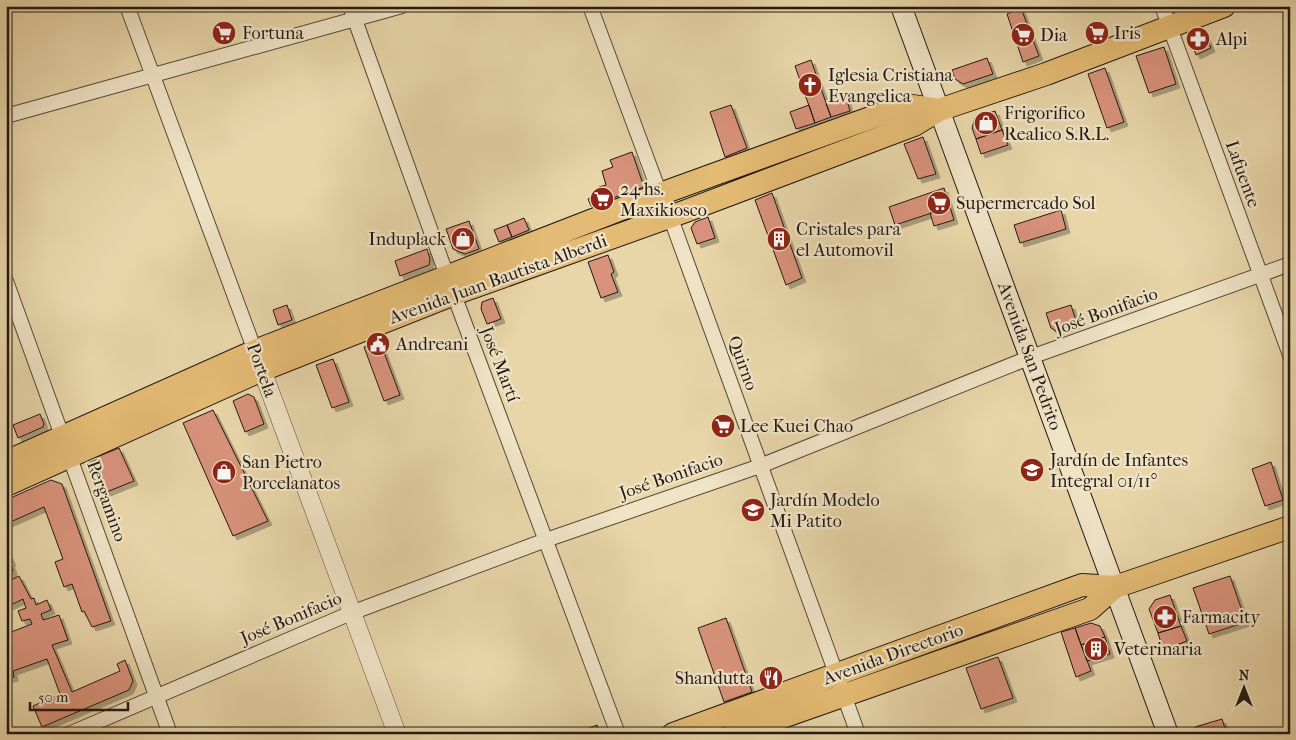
<svg xmlns="http://www.w3.org/2000/svg" width="1296" height="740" font-family="'IM FELL French Canon',serif">
<defs>
<filter id="shadow"><feDropShadow dx="4" dy="4" stdDeviation="0" flood-color="#0004"/></filter>
</defs>
<rect width="100%" height="100%" fill="#e8d6a9"/>
<filter id="stains"><feTurbulence type="fractalNoise" baseFrequency=".004" numOctaves="4"/><feColorMatrix values="0 0 0 0 .2 0 0 0 0 .09 0 0 0 0 .02 0 0 0 .5 -.17"/></filter>
<radialGradient id="worn" r=".72"><stop offset=".6" stop-color="#630" stop-opacity="0"/><stop offset="1" stop-color="#630" stop-opacity=".3"/></radialGradient>
<path fill="#d9937c" stroke="#231813" filter="url(#shadow)" d="M1021,8L1039,56L1023,62L1007,14Z
M1204,31L1211,48L1196,55L1191,41L1194,35Z
M1164,47L1176,84L1149,93L1136,56Z
M987,58L993,74L963,84L955,79L952,70Z
M811,60L831,117L815,123L795,66Z
M1105,68L1124,122L1107,128L1088,74Z
M846,97L850,111L831,117L826,104Z
M731,105L747,148L725,157L710,112Z
M809,105L815,123L796,129L790,112Z
M995,111L1002,130L976,139L972,128L975,118Z
M1002,130L1008,145L981,154L976,139Z
M923,137L936,174L918,179L904,144Z
M632,152L644,187L604,201L599,187L606,185L602,171L613,167L610,160Z
M944,188L950,207L895,225L889,207Z
M601,193L604,201L591,206L588,199Z
M772,193L802,278L786,285L755,200Z
M950,207L954,220L934,226L930,213Z
M1061,210L1066,229L1020,243L1014,225Z
M708,217L715,238L697,244L691,228L695,222Z
M524,218L529,230L512,237L507,225Z
M469,221L479,249L465,254L453,249L446,229Z
M507,225L512,237L499,242L494,230Z
M427,249L430,259L429,265L400,276L395,261Z
M608,255L614,272L611,274L618,292L601,298L588,262Z
M493,298L501,319L487,324L481,309L482,302Z
M287,305L292,320L278,325L273,310Z
M1071,305L1077,324L1056,331L1051,328L1046,313Z
M380,342L400,395L384,401L364,347Z
M333,359L349,402L332,408L316,365Z
M248,394L254,397L264,424L245,432L233,401Z
M213,410L268,521L233,536L183,423Z
M40,414L44,424L43,427L18,438L13,425Z
M119,448L134,481L99,495L90,471L93,470L89,463L98,459L97,457Z
M1271,462L1283,500L1265,506L1252,469Z
M51,480L62,484L111,621L92,627L84,611L82,612L72,584L64,587L55,562L63,559L44,507L6,524L8,528L6,529V500Z
M6,549L12,562L10,563L13,569L12,574L8,577L9,581L19,576L31,599L34,598L36,605L47,600L51,610L41,614L43,620L59,615L68,640L52,645L72,692L120,671L117,664L125,660L133,681L129,690L42,727L33,706L60,694L47,659L13,671L14,677L6,679V634L32,624L30,619L22,621L18,611L26,608L23,599L7,607L6,604Z
M1230,576L1246,622L1209,634L1193,588Z
M1170,595L1181,626L1158,633L1149,609L1155,600Z
M726,618L752,692L724,702L698,628Z
M1091,623L1100,626L1105,637L1081,645L1075,628Z
M1181,626L1187,641L1163,650L1158,633Z
M1075,628L1091,671L1076,677L1061,632Z
M1105,637L1110,654L1087,661L1081,645Z
M998,657L1013,698L981,709L966,668Z
M773,669L778,683L769,687L763,672Z
M1222,719L1227,734H1197L1195,727Z
M597,725L600,734H580L579,732Z"/>
<g fill="none" stroke-linecap="round" stroke-linejoin="round">
<g stroke="#544838" stroke-width="16">
<path id="minor" d="M127,6L255,351
M350,6L447,276L618,734
M590,6L660,194L670,216L858,734
M1162,6L1290,355
M6,116L402,6
M6,281L170,734
M69,734L351,613L546,540L760,466L1031,357L1290,264"/>
</g>
<g stroke="#544838" stroke-width="19">
<path id="tertiary" d="M258,359L397,734"/>
</g>
<g stroke="#231813" stroke-width="22">
<path id="secondary" d="M901,6L1168,734"/>
</g>
<g stroke="#231813" stroke-width="24">
<path id="primary" d="M6,462L255,351L660,194L906,105L939,110
M6,485L262,370L454,294L686,211L914,125L939,110L1046,74L1224,6
M673,734L1082,585L1115,587L1290,527
M734,734L1090,609L1115,587"/>
</g>
<use href="#minor" stroke="#f0e4c7" stroke-width="14"/>
<use href="#tertiary" stroke="#f0e4c7" stroke-width="18"/>
<use href="#secondary" stroke="#f0e4c7" stroke-width="20"/>
<use href="#primary" stroke="#e4bb74" stroke-width="22"/>
</g>
<defs>
<g id="supermarket-disc" transform="scale(1.25)"><circle r="9.5" fill="#8f2418" stroke="#f0e4c7"/><path d="M-6-5.5h2.5l.6 2H6L4.5 2H-2.5L-4.4-4H-6ZM-1.5 3.2a1.3 1.3 0 1 0 .1 0ZM3 3.2a1.3 1.3 0 1 0 .1 0Z" fill="#fff"/></g>
<g id="pharmacy-disc" transform="scale(1.25)"><circle r="9.5" fill="#8f2418" stroke="#f0e4c7"/><path d="M-2-6h4v4h4v4h-4v4h-4v-4h-4v-4h4Z" fill="#fff"/></g>
<g id="church-disc" transform="scale(1.25)"><circle r="9.5" fill="#8f2418" stroke="#f0e4c7"/><path d="M-1.2-6h2.4v3.5h3.3v2.4h-3.3V6h-2.4V-.1h-3.3v-2.4h3.3Z" fill="#fff"/></g>
<g id="shop-disc" transform="scale(1.25)"><circle r="9.5" fill="#8f2418" stroke="#f0e4c7"/><path d="M-5-2.5h2.3a2.7 3.5 0 0 1 5.4 0H5L5.5 6h-11ZM-1.5-2.5h3a1.5 2.3 0 0 0-3 0Z" fill="#fff"/></g>
<g id="building-disc" transform="scale(1.25)"><circle r="9.5" fill="#8f2418" stroke="#f0e4c7"/><path d="M-4-6H4V6H1V3H-1V6H-4ZM-2.5-4.3h1.7v1.8h-1.7ZM.8-4.3h1.7v1.8H.8ZM-2.5-1h1.7V.8h-1.7ZM.8-1h1.7V.8H.8Z" fill="#fff"/></g>
<g id="civic-disc" transform="scale(1.25)"><circle r="9.5" fill="#8f2418" stroke="#f0e4c7"/><path d="M-.6-6.5H3V-4.5H.6V-3L4-1V1h2V6H-6V1h2V-1L-.6-3ZM-1.2 2.5V6h2.4V2.5Z" fill="#fff"/></g>
<g id="school-disc" transform="scale(1.25)"><circle r="9.5" fill="#8f2418" stroke="#f0e4c7"/><path d="M0-5L7-2L0 1L-7-2ZM-4 1L0 2.5L4 1V4Q0 6-4 4Z" fill="#fff"/></g>
<g id="restaurant-disc" transform="scale(1.25)"><circle r="9.5" fill="#8f2418" stroke="#f0e4c7"/><path d="M-5-6h1v4h1v-4h1v4h1v-4h1v5L-1.5 .5V6h-2V.5L-5-1ZM5-6V6H3V1.5H1.5Q1.5-4 5-6Z" fill="#fff"/></g>
</defs>
<g fill-rule="evenodd">
<use href="#supermarket-disc" x="224" y="33"/>
<use href="#supermarket-disc" x="1097" y="33"/>
<use href="#supermarket-disc" x="1023" y="35"/>
<use href="#pharmacy-disc" x="1198" y="39"/>
<use href="#church-disc" x="810" y="85"/>
<use href="#shop-disc" x="986" y="123"/>
<use href="#supermarket-disc" x="602" y="199"/>
<use href="#supermarket-disc" x="939" y="203"/>
<use href="#shop-disc" x="463" y="239"/>
<use href="#building-disc" x="779" y="239"/>
<use href="#civic-disc" x="378" y="344"/>
<use href="#supermarket-disc" x="723" y="426"/>
<use href="#school-disc" x="1032" y="470"/>
<use href="#shop-disc" x="224" y="472"/>
<use href="#school-disc" x="753" y="510"/>
<use href="#pharmacy-disc" x="1165" y="617"/>
<use href="#building-disc" x="1096" y="649"/>
<use href="#restaurant-disc" x="771" y="678"/>
</g>
<g text-anchor="middle" stroke-width="4.5" stroke-linejoin="round" paint-order="stroke">
<g font-size="18" fill="#231813" stroke="#f0e4c7" text-anchor="start">
<text x="242" y="39">Fortuna</text>
<text x="1114" y="39">Iris</text>
<text x="1040" y="41">Dia</text>
<text x="1216" y="45">Alpi</text>
<text x="828" y="81">Iglesia Cristiana<tspan x="828" dy="21">Evangelica</tspan></text>
<text x="1004" y="119">Frigorifico<tspan x="1004" dy="21">Realico S.R.L.</tspan></text>
<text x="620" y="195">24 hs.<tspan x="620" dy="21">Maxikiosco</tspan></text>
<text x="956" y="209">Supermercado Sol</text>
<text x="796" y="235">Cristales para<tspan x="796" dy="21">el Automovil</tspan></text>
<text x="446" y="245" text-anchor="end">Induplack</text>
<text x="396" y="350">Andreani</text>
<text x="740" y="432">Lee Kuei Chao</text>
<text x="1050" y="466">Jardín de Infantes<tspan x="1050" dy="21">Integral 01/11°</tspan></text>
<text x="242" y="468">San Pietro<tspan x="242" dy="21">Porcelanatos</tspan></text>
<text x="770" y="506">Jardín Modelo<tspan x="770" dy="21">Mi Patito</tspan></text>
<text x="1182" y="623">Farmacity</text>
<text x="1114" y="655">Veterinaria</text>
<text x="754" y="684" text-anchor="end">Shandutta</text>
</g>
<g font-size="18" fill="#231813" stroke="#f0e4c7">
<text transform="translate(1243 174) rotate(70)" y="6">Lafuente</text>
<text transform="translate(498 279) rotate(-20)" y="6">Avenida Juan Bautista Alberdi</text>
<text transform="translate(1106 311) rotate(-20)" y="6">José Bonifacio</text>
<text transform="translate(1030 356) rotate(70)" y="6">Avenida San Pedrito</text>
<text transform="translate(743 363) rotate(70)" y="6">Quirno</text>
<text transform="translate(500 364) rotate(69)" y="6">José Martí</text>
<text transform="translate(262 370) rotate(70)" y="6">Portela</text>
<text transform="translate(671 476) rotate(-19)" y="6">José Bonifacio</text>
<text transform="translate(107 501) rotate(70)" y="6">Pergamino</text>
<text transform="translate(291 618) rotate(-23)" y="6">José Bonifacio</text>
<text transform="translate(893 654) rotate(-20)" y="6">Avenida Directorio</text>
</g>
</g>
<rect width="1296" height="740" fill="none" stroke="#e8d6a9" stroke-width="25"/>
<rect x="8" y="8" width="1281" height="725" fill="none" stroke="#231813" stroke-width="2.5"/>
<rect x="12" y="12" width="1271" height="715" fill="none" stroke="#231813"/>
<g transform="translate(1244 688)" stroke="#f0e4c7" stroke-width="4" paint-order="stroke">
<path d="M0-4L9 19L0 12L-9 19Z" fill="#231813"/>
<text y="-8" font-size="14" font-weight="bold" text-anchor="middle" fill="#231813">N</text>
</g>
<path d="M30 702v8h98v-8" fill="none" stroke="#231813" stroke-width="2.5"/>
<text x="38" y="702" font-size="15" fill="#231813" stroke="#f0e4c7" stroke-width="4" paint-order="stroke">50 m</text>
<rect width="100%" height="100%" filter="url(#stains)"/>
<rect width="100%" height="100%" fill="url(#worn)"/>
</svg>
